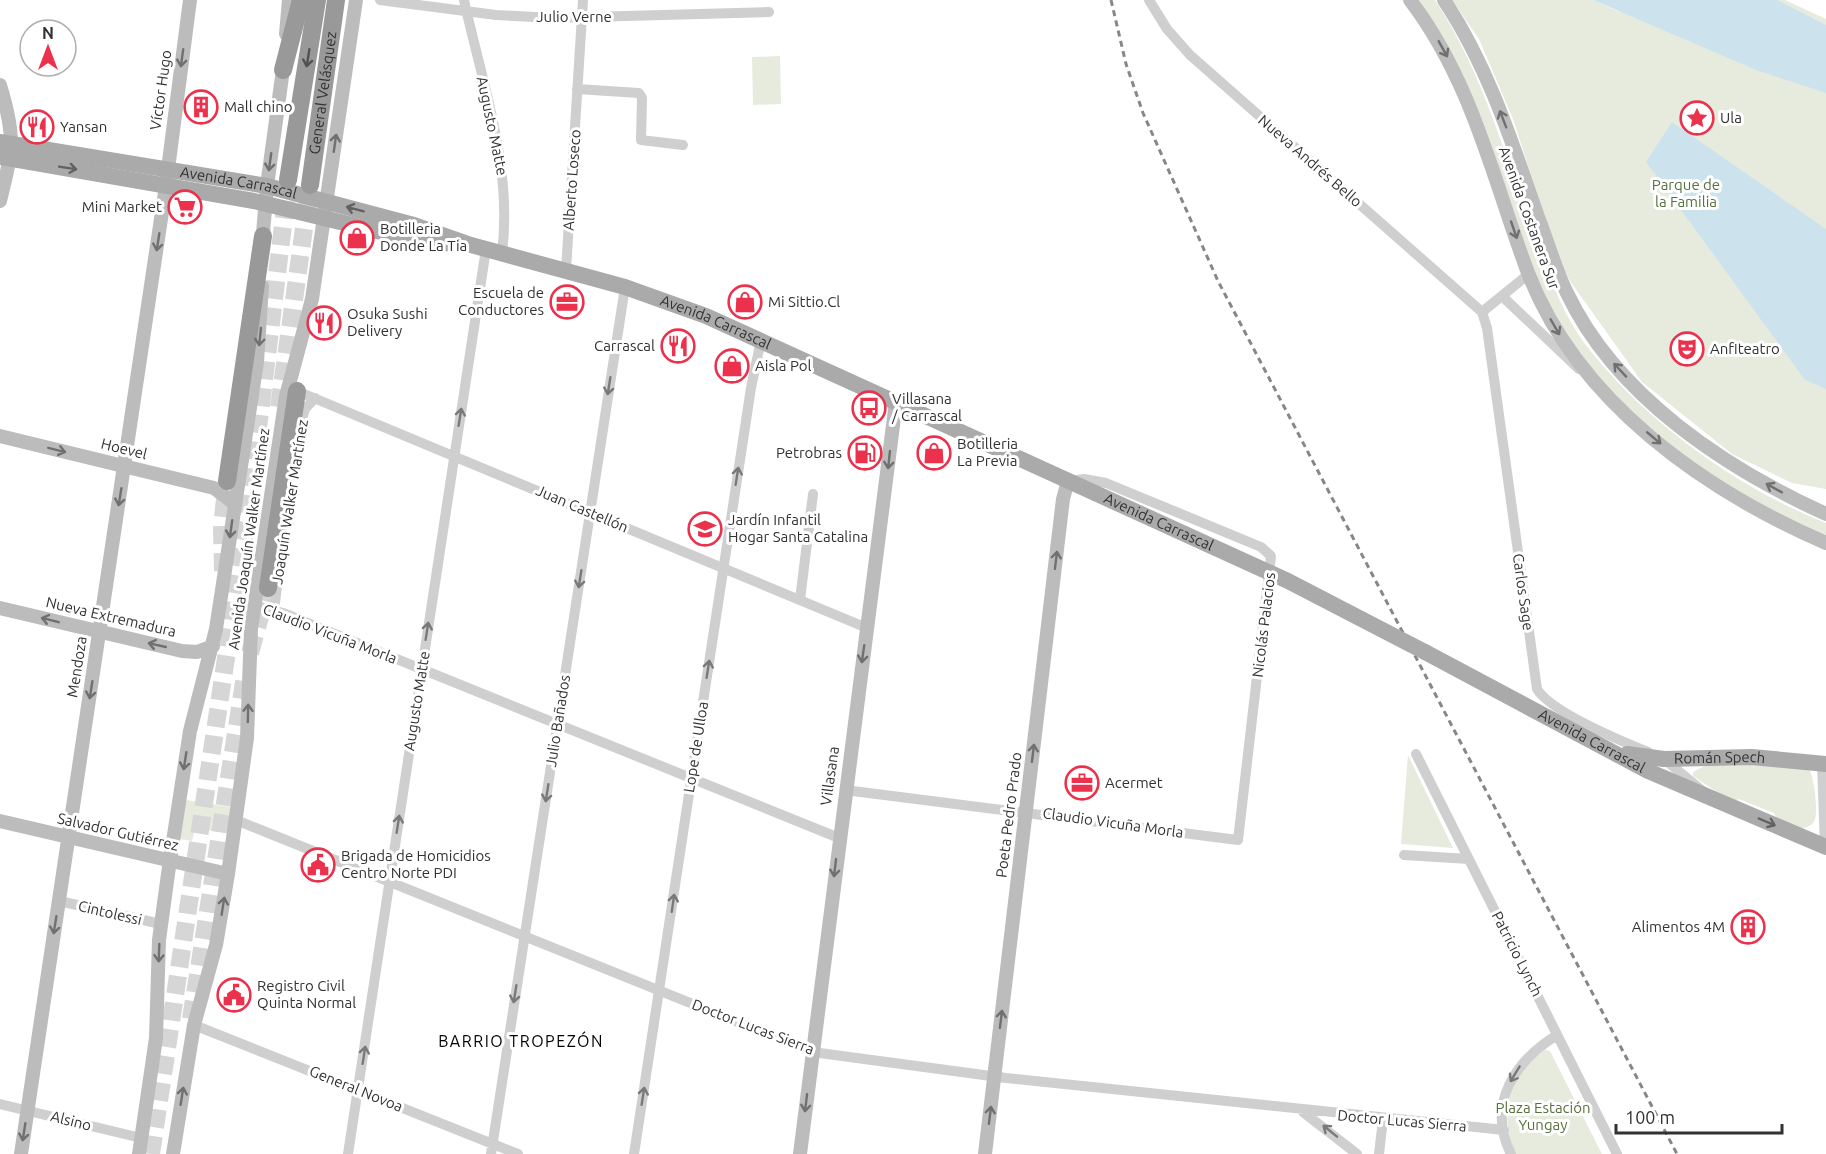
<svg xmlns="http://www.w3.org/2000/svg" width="1826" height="1154" font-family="Ubuntu,sans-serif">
<rect width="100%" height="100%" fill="#fff"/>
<path fill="#e6ebdd" d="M1419,0H1435C1485,76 1506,161 1538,246C1550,278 1564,316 1585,344C1643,420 1737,488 1826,523V540L1739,498L1680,456L1616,400L1567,344L1533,277L1457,67Z
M1452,0H1593L1622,13L1599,0H1785L1826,19V489L1792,483L1732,454L1642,382L1570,281L1557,255L1513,119L1479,39Z
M780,56L781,104L753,105L752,57Z
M1408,755L1453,848L1401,844Z
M1714,761L1809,769C1814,776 1818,810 1815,819C1813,826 1805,828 1799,829L1777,821L1774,813L1739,799L1732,802L1693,776V772Z
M186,800L231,807L227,833L195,828L192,841L180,839Z
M1545,1050L1550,1051L1602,1154H1516C1497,1115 1510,1074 1545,1050Z"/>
<path fill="#cce3ee" d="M1593,0H1777L1826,25V93L1756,70Z
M1672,122L1826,229V389L1805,380L1646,162Z"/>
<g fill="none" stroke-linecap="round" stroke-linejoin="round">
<path stroke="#d6d6d6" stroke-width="18" stroke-dasharray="18 9" stroke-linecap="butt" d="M279,407L308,200
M223,571L222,526L227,481
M250,653L268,588
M191,1019L245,676
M151,1154L246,526L287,193"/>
<path stroke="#cfcfcf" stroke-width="10" d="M380,0L496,15L553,18L769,12
M464,0C482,83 513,167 502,253
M1149,0L1167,29L1190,55L1482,312L1487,328L1537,689C1551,712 1621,741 1648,752
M577,89L639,93L642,98L641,140L683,145
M566,270L583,0
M1503,297L1579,369
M1482,312L1529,274
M297,391L867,628
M299,430L305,409L315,398
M800,600L813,494
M254,605L283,613L839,838
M274,610L278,579
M1416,754L1617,1154
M1665,760L1704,792
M1822,763L1825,847
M845,790L1238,840L1271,556L1261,547L1106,483L1084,479L1070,481
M236,820L812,1052L1006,1078L1504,1130
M1404,855L1469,859
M59,901L161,924
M194,1025L518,1154
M0,1104L141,1138
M1303,1112L1357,1154
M348,1154L486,249
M491,1154L625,287
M634,1154L751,388L761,340
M1379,1154L1383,1119
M1511,1154C1486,1104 1515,1061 1557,1035"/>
<path stroke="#bcbcbc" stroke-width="14" d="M1410,0C1472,81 1493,179 1528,273C1578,402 1704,490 1826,543
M1444,0C1488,66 1512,142 1538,217C1548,242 1555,269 1567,293C1616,396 1725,468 1826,514
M286,34L289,0
M0,85C16,138 13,148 0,201
M262,245L267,186L284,62
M0,436L214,488L235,504
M0,608L182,651L197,652L213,646
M0,821L228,874
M21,1154L165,192L190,0
M139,1154L156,1038L159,940L168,874L190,731L216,629L257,362L262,286
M173,1154L194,1025L216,945L228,874L247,738L251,629L286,396L312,299L356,0
M800,1154L896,402
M985,1154L1063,499L1068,481"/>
<g stroke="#aaa" stroke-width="16">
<path id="s1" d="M0,142L267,186L414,225L471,245L625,287L706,316L1095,493"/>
<path d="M0,157L254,201L414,240L455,244"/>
<path id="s2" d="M1425,652L1648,771L1826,847"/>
<path id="s3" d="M1627,754L1664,759L1752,757L1826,764"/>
</g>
<g stroke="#999" stroke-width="18">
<path d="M283,70L301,0"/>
<path d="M288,180L317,0"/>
<path id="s4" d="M310,185L336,0"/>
<path d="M227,481L263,236"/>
<path d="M268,588L297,391"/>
</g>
<path stroke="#878787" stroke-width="3" stroke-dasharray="6 4.5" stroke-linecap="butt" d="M1111,0L1126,64L1143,113L1218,281L1677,1154"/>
<path stroke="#aaa" stroke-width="16" id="s5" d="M1095,493L1288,581L1425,652"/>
</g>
<defs><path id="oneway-shaft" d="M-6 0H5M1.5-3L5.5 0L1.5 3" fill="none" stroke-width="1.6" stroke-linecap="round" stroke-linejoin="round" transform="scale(1.5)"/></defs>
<g stroke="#707070">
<use href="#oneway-shaft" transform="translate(1443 49) rotate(61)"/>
<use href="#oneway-shaft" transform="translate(182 58) rotate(98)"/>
<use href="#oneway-shaft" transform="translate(1503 119) rotate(-111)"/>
<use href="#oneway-shaft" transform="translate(335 143) rotate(-82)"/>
<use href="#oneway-shaft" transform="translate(270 162) rotate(98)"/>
<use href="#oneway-shaft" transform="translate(1514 230) rotate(71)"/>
<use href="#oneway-shaft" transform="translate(158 242) rotate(99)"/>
<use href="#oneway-shaft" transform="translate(1555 327) rotate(60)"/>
<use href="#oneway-shaft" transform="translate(260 337) rotate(96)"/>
<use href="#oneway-shaft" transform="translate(1620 370) rotate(-133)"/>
<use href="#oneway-shaft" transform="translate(1654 438) rotate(40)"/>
<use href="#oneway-shaft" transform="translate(57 450) rotate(14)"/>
<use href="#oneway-shaft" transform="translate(889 460) rotate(96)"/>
<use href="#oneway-shaft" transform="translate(1774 488) rotate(-151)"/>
<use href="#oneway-shaft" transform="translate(120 497) rotate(99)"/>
<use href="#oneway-shaft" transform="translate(231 529) rotate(98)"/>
<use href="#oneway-shaft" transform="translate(1056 560) rotate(-83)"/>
<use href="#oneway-shaft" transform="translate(50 620) rotate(-166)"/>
<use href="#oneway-shaft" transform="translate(157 645) rotate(-167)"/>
<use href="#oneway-shaft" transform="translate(863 654) rotate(98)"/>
<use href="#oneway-shaft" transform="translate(91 690) rotate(99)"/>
<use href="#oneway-shaft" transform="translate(248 713) rotate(-89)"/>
<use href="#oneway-shaft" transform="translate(1033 753) rotate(-83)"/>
<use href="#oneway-shaft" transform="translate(185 761) rotate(99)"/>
<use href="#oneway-shaft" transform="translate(835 868) rotate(97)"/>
<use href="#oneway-shaft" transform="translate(223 906) rotate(-81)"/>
<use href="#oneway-shaft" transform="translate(55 925) rotate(99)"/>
<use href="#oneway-shaft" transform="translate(159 953) rotate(92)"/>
<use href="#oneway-shaft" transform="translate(1001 1019) rotate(-83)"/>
<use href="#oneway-shaft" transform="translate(182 1096) rotate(-81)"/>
<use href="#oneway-shaft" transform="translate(806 1103) rotate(97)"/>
<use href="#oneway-shaft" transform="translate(990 1115) rotate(-83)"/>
<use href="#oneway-shaft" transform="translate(24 1132) rotate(99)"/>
</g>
<use stroke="#515151" href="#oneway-shaft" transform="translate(308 58) rotate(99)"/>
<g stroke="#626262">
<use href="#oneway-shaft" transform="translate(68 168) rotate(9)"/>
<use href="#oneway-shaft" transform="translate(355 209) rotate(-165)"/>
<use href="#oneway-shaft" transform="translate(1767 822) rotate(23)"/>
</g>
<g stroke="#797979">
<use href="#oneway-shaft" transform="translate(609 386) rotate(99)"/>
<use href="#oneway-shaft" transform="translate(460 417) rotate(-81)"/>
<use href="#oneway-shaft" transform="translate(737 476) rotate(-81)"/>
<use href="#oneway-shaft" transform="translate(580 579) rotate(99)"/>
<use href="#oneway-shaft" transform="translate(427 631) rotate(-81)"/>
<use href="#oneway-shaft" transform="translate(708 669) rotate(-81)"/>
<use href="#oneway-shaft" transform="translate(547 793) rotate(99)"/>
<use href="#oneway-shaft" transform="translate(398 824) rotate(-81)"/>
<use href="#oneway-shaft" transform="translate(673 903) rotate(-82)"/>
<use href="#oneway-shaft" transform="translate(515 994) rotate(99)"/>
<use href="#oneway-shaft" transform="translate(364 1055) rotate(-81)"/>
<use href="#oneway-shaft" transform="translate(1515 1074) rotate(121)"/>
<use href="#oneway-shaft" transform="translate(643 1096) rotate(-81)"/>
<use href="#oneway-shaft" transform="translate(1330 1131) rotate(-141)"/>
</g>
<defs>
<g id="building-ring" transform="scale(1.725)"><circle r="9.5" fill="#fff" stroke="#eb314c" stroke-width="1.5"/><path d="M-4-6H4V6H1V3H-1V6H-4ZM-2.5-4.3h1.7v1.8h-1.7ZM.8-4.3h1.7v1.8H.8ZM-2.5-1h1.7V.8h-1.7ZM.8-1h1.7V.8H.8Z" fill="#eb314c"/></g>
<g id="sight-ring" transform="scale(1.725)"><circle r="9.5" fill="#fff" stroke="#eb314c" stroke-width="1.5"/><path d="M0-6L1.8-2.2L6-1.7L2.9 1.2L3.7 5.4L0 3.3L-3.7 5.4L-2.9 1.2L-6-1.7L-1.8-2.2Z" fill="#eb314c"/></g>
<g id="restaurant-ring" transform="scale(1.725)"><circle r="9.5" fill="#fff" stroke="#eb314c" stroke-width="1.5"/><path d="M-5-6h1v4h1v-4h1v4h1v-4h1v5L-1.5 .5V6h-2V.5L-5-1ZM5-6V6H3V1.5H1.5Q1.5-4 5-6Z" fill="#eb314c"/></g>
<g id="supermarket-ring" transform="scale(1.725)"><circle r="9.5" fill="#fff" stroke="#eb314c" stroke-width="1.5"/><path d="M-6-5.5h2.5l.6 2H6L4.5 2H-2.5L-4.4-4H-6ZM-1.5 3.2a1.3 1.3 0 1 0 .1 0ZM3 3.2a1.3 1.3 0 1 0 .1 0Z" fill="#eb314c"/></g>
<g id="shop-ring" transform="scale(1.725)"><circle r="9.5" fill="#fff" stroke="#eb314c" stroke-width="1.5"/><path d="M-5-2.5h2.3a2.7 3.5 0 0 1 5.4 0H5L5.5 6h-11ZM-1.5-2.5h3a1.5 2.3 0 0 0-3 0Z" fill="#eb314c"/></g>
<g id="office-ring" transform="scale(1.725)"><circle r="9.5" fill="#fff" stroke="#eb314c" stroke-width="1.5"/><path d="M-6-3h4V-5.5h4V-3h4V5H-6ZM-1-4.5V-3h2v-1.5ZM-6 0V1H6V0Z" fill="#eb314c"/></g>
<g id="theatre-ring" transform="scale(1.725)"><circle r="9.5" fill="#fff" stroke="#eb314c" stroke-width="1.5"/><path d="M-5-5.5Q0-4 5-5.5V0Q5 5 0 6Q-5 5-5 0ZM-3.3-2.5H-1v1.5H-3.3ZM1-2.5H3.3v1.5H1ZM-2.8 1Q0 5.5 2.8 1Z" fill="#eb314c"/></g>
<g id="bus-ring" transform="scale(1.725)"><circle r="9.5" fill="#fff" stroke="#eb314c" stroke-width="1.5"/><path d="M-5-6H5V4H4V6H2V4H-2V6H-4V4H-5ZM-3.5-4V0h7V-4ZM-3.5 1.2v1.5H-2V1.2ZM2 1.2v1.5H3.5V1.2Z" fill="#eb314c"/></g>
<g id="fuel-ring" transform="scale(1.725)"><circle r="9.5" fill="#fff" stroke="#eb314c" stroke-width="1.5"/><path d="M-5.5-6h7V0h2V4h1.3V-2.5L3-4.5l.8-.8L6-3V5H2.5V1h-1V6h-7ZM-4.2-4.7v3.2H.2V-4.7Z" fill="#eb314c"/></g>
<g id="school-ring" transform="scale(1.725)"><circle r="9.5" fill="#fff" stroke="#eb314c" stroke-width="1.5"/><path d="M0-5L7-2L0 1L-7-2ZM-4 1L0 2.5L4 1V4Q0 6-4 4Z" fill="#eb314c"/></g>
<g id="civic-ring" transform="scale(1.725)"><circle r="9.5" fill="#fff" stroke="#eb314c" stroke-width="1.5"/><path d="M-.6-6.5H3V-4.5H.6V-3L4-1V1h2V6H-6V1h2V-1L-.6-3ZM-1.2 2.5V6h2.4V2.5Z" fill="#eb314c"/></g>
</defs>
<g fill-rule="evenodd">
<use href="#building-ring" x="201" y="107"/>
<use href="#sight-ring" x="1697" y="118"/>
<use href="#restaurant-ring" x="37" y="127"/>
<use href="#supermarket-ring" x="185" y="207"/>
<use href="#shop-ring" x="357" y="238"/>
<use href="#office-ring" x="567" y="302"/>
<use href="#shop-ring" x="745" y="302"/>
<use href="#restaurant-ring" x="324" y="323"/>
<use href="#restaurant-ring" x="678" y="346"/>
<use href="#theatre-ring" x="1687" y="349"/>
<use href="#shop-ring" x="732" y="366"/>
<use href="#bus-ring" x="869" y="408"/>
<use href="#fuel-ring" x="865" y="453"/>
<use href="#shop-ring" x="934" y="453"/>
<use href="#school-ring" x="705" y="529"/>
<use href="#office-ring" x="1082" y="783"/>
<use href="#civic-ring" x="318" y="865"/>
<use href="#building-ring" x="1748" y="927"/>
<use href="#civic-ring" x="234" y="995"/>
</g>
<g text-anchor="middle" stroke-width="6" stroke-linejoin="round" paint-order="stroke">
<g font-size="15" fill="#323232" stroke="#fff">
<text x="574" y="22">Julio Verne</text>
<text transform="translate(161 90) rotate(-82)" y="5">Víctor Hugo</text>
<text dy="5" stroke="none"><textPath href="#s4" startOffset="93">General Velásquez</textPath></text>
<text transform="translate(492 126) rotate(78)" y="5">Augusto Matte</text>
<text transform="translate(1310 161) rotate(41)" y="5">Nueva Andrés Bello</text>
<text transform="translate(572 180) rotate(-86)" y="5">Alberto Loseco</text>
<text dy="5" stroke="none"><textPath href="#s1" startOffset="242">Avenida Carrascal</textPath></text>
<text transform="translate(1529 218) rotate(70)" y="5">Avenida Costanera Sur</text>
<text dy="5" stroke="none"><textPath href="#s1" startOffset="740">Avenida Carrascal</textPath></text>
<text transform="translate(124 449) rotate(14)" y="5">Hoevel</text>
<text transform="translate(290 502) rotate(-81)" y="5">Joaquín Walker Martínez</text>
<text transform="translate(582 509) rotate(23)" y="5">Juan Castellón</text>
<text dy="5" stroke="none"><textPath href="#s5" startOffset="70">Avenida Carrascal</textPath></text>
<text transform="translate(249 539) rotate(-82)" y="5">Avenida Joaquín Walker Martínez</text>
<text transform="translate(1523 592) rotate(82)" y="5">Carlos Sage</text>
<text transform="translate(111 617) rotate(13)" y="5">Nueva Extremadura</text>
<text transform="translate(1264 625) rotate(-83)" y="5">Nicolás Palacios</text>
<text transform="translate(330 634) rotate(21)" y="5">Claudio Vicuña Morla</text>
<text transform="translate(77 667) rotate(-81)" y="5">Mendoza</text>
<text transform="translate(417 701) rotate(-81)" y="5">Augusto Matte</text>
<text transform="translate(558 721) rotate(-81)" y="5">Julio Bañados</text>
<text dy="5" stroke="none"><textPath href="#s2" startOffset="189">Avenida Carrascal</textPath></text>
<text transform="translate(696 747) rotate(-81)" y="5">Lope de Ulloa</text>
<text dy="5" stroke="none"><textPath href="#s3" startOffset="93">Román Spech</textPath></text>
<text transform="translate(830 776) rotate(-82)" y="5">Villasana</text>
<text transform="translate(1009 815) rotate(-83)" y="5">Poeta Pedro Prado</text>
<text transform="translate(1113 823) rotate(8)" y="5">Claudio Vicuña Morla</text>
<text transform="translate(118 832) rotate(13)" y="5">Salvador Gutiérrez</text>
<text transform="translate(110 913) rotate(13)" y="5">Cintolessi</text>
<text transform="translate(1517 954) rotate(63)" y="5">Patricio Lynch</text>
<text transform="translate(753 1027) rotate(21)" y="5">Doctor Lucas Sierra</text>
<text transform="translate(356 1089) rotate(22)" y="5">General Novoa</text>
<text transform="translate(71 1121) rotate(14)" y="5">Alsino</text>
<text transform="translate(1402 1121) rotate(5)" y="5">Doctor Lucas Sierra</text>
</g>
<g font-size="15" fill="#323232" stroke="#fff" text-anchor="start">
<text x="224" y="112">Mall chino</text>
<text x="1720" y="123">Ula</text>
<text x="60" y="132">Yansan</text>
<text x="162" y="212" text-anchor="end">Mini Market</text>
<text x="380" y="234">Botilleria<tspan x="380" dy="17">Donde La Tia</tspan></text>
<text x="544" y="298" text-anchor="end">Escuela de<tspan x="544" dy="17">Conductores</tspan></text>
<text x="768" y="307">Mi Sittio.Cl</text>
<text x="347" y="319">Osuka Sushi<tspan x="347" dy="17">Delivery</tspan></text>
<text x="655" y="351" text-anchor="end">Carrascal</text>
<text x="1710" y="354">Anfiteatro</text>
<text x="755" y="371">Aisla Pol</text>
<text x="892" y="404">Villasana<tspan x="892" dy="17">/ Carrascal</tspan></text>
<text x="957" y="449">Botilleria<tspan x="957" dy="17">La Previa</tspan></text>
<text x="842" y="458" text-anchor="end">Petrobras</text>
<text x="728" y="525">Jardín Infantil<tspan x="728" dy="17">Hogar Santa Catalina</tspan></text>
<text x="1105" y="788">Acermet</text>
<text x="341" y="861">Brigada de Homicidios<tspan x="341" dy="17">Centro Norte PDI</tspan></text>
<text x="1725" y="932" text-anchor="end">Alimentos 4M</text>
<text x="257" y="991">Registro Civil<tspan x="257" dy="17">Quinta Normal</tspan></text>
</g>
<g font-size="15" fill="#58703c" stroke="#fff">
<text x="1686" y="190">Parque de<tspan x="1686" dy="17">la Familia</tspan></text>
<text x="1543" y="1113">Plaza Estación<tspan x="1543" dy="17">Yungay</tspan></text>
</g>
<g font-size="16" letter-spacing="1.5" fill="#000" stroke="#fff">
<text x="521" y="1047">BARRIO TROPEZÓN</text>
</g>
</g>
<g transform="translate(48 48)"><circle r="28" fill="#ffffff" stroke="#adadad" stroke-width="1.5"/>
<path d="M0-4.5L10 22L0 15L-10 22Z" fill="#eb314c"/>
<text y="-9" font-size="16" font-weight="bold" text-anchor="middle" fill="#323232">N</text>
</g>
<path d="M1616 1124v9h166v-9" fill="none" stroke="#323232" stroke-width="3"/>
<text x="1625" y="1124" font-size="18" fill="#323232" stroke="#ffffff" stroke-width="4.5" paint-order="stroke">100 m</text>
</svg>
